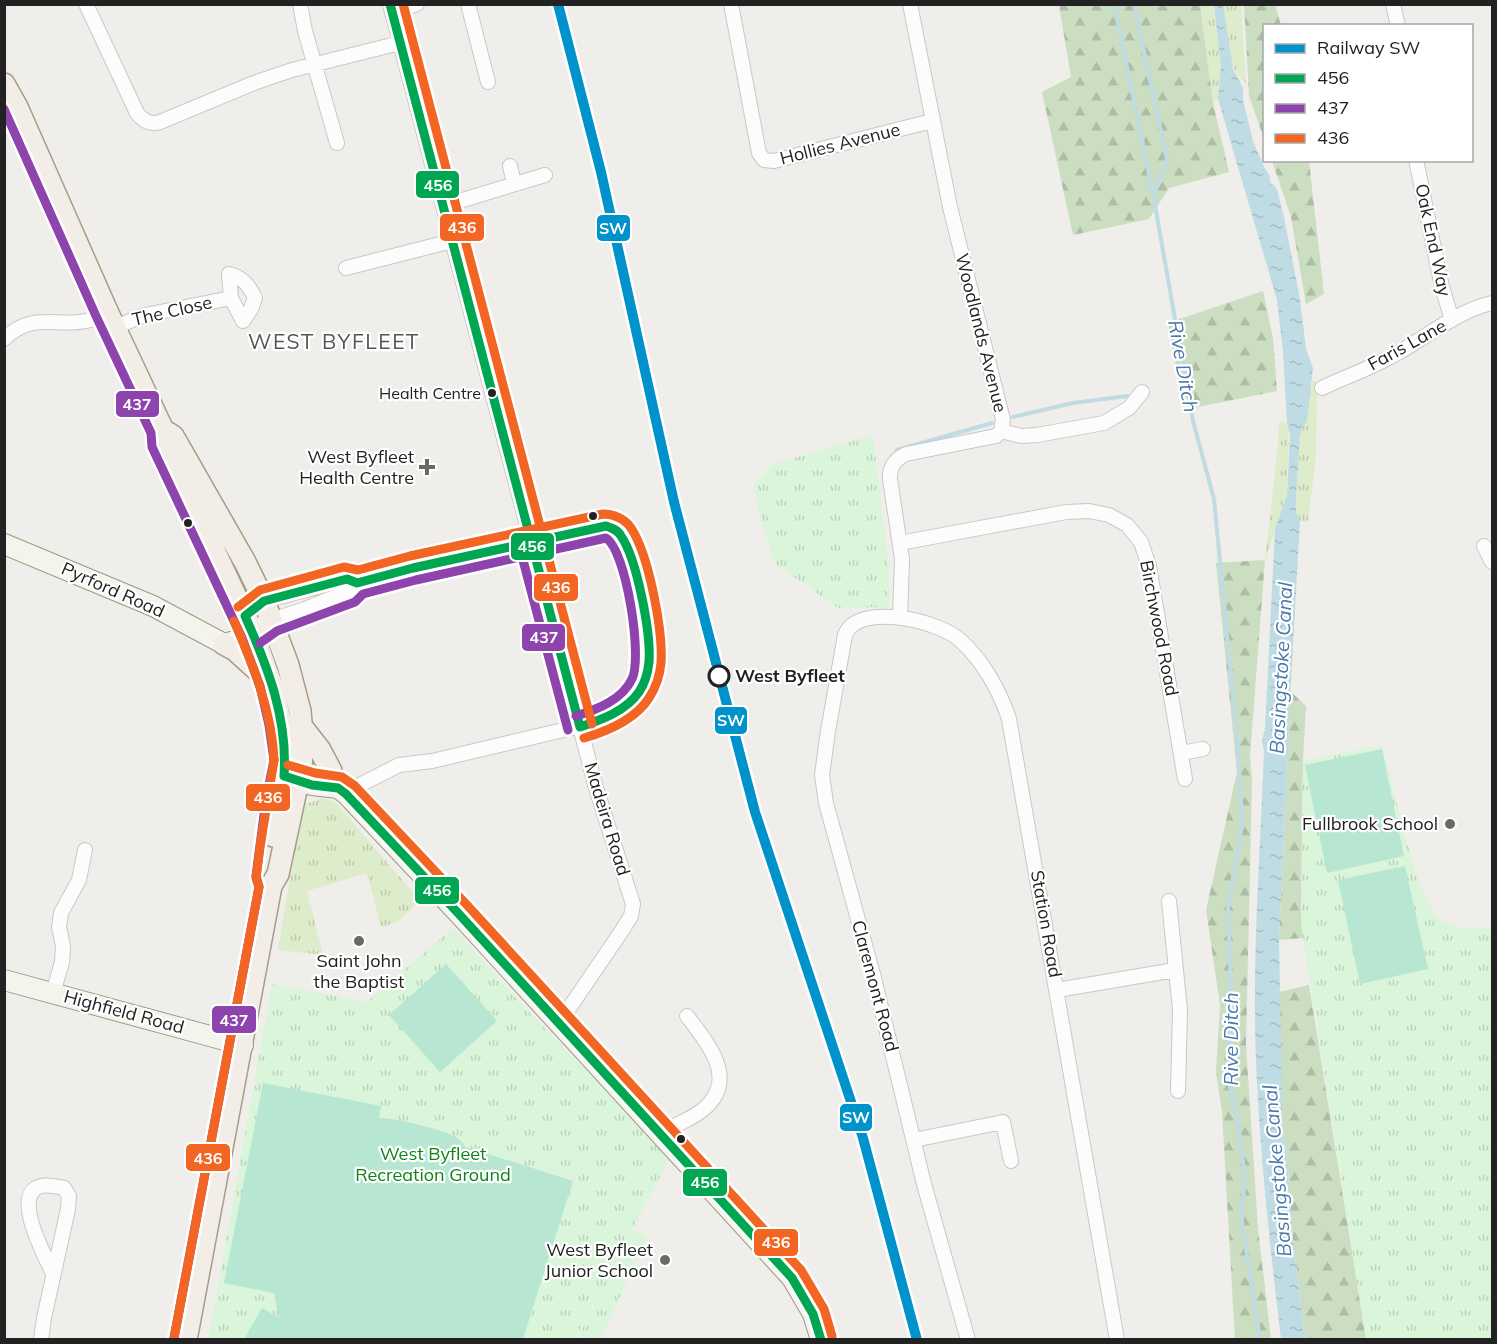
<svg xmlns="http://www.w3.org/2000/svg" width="1497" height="1344" font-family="Mulish,sans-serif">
<defs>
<pattern id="grass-tufts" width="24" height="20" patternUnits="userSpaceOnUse" patternTransform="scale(1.5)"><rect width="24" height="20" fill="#ddeccb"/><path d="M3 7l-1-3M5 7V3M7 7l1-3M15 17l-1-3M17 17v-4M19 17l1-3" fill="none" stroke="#bdcaae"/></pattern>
<pattern id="forest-firs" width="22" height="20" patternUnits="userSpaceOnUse" patternTransform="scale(1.5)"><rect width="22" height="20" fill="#cbdec1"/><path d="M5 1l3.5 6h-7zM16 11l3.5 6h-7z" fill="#aebea6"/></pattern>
<pattern id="park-tufts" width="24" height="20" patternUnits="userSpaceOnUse" patternTransform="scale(1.5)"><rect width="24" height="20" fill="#daf5da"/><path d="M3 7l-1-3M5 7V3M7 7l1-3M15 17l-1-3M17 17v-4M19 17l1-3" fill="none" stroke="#bbd2bb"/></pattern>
<pattern id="water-ripples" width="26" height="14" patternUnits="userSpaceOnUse" patternTransform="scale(1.5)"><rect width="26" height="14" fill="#bfdbe3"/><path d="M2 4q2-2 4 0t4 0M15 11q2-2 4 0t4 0" fill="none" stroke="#a4bcc2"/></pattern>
</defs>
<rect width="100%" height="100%" fill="#f0eeeb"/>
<path fill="url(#grass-tufts)" d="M1200,5H1214L1221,67L1218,99L1213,103Z
M1223,5H1241L1246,83C1225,70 1226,27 1223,5Z
M1313,379L1317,383L1316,455L1308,522L1300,521L1296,512V497L1300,436L1303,426L1307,422L1308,401Z
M1279,421L1287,423L1289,426L1287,496L1265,560L1278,444Z
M324,798L336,803L410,889L421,899L398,922L381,927L367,873L307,891L323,955L278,950L302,805Z"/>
<path fill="url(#forest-firs)" d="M1059,5H1200L1213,103L1229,172L1169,188L1149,219L1073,235L1042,92L1071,77Z
M1244,5H1275L1281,25L1264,26V139L1249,96Z
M1272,161H1309L1324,294L1306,304L1291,217Z
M1263,291L1273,338L1277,391L1188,409L1180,390L1168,323Z
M1265,560L1250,756L1252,780L1246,1044L1258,1229L1271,1339L1235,1340L1222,1112L1216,1072L1220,1005L1206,910L1237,772L1216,563Z
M1290,691L1306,706L1303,761L1301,923L1303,938L1279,940L1288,754L1290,743L1288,734Z
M1309,985L1366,1339H1305L1293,1239L1287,1155L1283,1132L1279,992Z"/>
<path fill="url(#park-tufts)" d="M873,435L889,569V607L838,608L774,563L758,509L754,485L773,464Z
M1381,745C1395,783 1414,902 1443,921C1459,931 1475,928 1492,926V1339H1366L1301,923L1303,761Z
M453,928L527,1010L670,1158L632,1230L648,1235L601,1338L604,1339H577L611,1272L575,1339L208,1340L272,984L367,1002Z"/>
<path fill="#b7e6d2" d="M1382,749L1404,856L1327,873L1305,765Z
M1405,866L1428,969L1360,984L1338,880Z
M446,964L497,1021L440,1072L389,1015Z
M263,1083L381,1106L379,1118C393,1117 444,1130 456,1137C460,1139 463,1144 466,1147L573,1181L523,1339H244L262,1308L279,1318L274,1293L224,1283Z"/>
<path fill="url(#water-ripples)" d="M1214,5H1223L1233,69L1243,88V100L1253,141L1264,167L1270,176V183L1274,185L1277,190L1284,217L1300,299L1306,349L1313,368L1307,422L1303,426L1300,436L1296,497V512L1300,521L1288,734L1290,743L1288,754L1279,940L1283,1132L1287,1155L1293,1239L1305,1339H1281C1270,1247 1260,1155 1256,1062C1252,959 1260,855 1264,752L1262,740L1265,729L1275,529L1287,496L1290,434L1287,423L1283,352L1277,300L1218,99L1221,67Z"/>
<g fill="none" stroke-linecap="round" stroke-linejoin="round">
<path stroke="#bfdbe3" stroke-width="4" d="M1114,4L1153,194L1193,421L1214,499L1236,729
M1134,4L1167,160L1154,193
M1013,417L1073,403L1127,396
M897,450L992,423
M1237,736L1242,824L1228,909L1232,1017L1227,1070L1239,1130L1245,1179L1241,1216L1260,1340"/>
<g stroke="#c9c8c7" stroke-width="16">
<path id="street" d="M86,4L137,113C143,121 150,125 160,122L254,83L292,70L400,43
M300,4L305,31L337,143
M390,4L596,788L633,904L631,916L621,932L559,1023
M468,4L488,82
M731,4L759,153L764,160L774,161L932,121
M1393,4L1398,26
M392,13L417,4
M1416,160L1442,287L1452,320
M510,166L514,183
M443,206L545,175
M346,268L452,241
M115,327L145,315L231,298L229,274C242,277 249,285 255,298L251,309L243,321L231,298
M4,339C34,310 57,329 90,320C96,318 102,314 107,311
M1322,388C1345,377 1371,368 1394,355C1426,338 1456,311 1492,303
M1001,431L1021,436L1037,435L1104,423L1129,408L1142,392
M900,543L1066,512L1089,511L1109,515L1127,525L1141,542L1149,566L1185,779
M1484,546L1492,562
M264,601L347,579L357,583
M900,618L902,559L890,479C889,468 895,459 906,454L996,436L1001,431L1003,420L950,207L910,4
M272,620L305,609L349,591L357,583L413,568L606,526C611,527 614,528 618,532C634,548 646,629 649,654L648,667L643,685L638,692L620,710L597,722L432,761L399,765L352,789
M1181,753L1203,749
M1169,901L1180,1010L1178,1091
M1057,990L1175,970
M53,993L62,962L63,946L59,927L61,913L79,880L85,850
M661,1135C672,1125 685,1122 697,1114C742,1084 710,1046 687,1016
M914,1140L1003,1122L1011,1161
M41,1340L44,1318L68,1209L69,1196L64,1188C57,1187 48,1184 41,1186C10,1194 46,1257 53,1274
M968,1340L924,1184L873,974L826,803L822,775L828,731L845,635C858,601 941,621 961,641C983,661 1000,691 1009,719L1117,1340"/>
</g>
<g stroke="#999a82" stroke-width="22">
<path id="secondary" d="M4,544L153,606L224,644L247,638L266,624
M284,776L312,785L338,788L346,794L458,913L792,1278L813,1314L821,1340
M4,980L243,1045"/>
</g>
<g stroke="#a79c86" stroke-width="24">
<path id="primary" d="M4,84L17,107L107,311L163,430V442L253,633L273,689L285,742L286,760L273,836
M163,430L173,436L245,562L264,601L288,665L300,711L303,744L301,767L278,874L271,886L186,1340
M224,644L235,650L268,680
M302,727L320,750L331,771"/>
</g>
<use href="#street" stroke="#fdfcfc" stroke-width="14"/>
<use href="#secondary" stroke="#f4f4ed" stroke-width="20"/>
<use href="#primary" stroke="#f3ede7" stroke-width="21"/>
<g stroke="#fff" stroke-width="14">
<path id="bus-1" d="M390,4L580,727
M245,616L264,601L347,579L357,583L413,568L606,526C612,528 618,530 621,536C637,559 651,633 649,662C648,672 645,683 639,692C626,711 601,720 580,727
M245,616C268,667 288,719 284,776
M284,776L312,785L338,788L346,794L458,913L792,1278L813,1314L821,1340"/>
</g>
<g stroke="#fff" stroke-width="14">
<path id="bus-2" d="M4,109L96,316L151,433L152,447L242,638L260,686L269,725L274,760L266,800L256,876L259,887L174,1338
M519,545L568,730
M260,643L277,631L355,602L363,594L416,580L606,538C626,550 643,657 632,679C622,700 598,709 576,716"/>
</g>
<g stroke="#fff" stroke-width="14">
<path id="bus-3" d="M403,4L592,724
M238,607L260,590L344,567L358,570L410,556L603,514C614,514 625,519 631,528C649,555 663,631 661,663C660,675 656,687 649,698C635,720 608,731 584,738
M288,765L315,773L342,777L355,786L467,905L801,1270L824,1309L832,1336
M174,1338L259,887L256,878L260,847L274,760C272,711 253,665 234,621"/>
</g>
<use href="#bus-1" stroke="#00a651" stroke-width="9"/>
<use href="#bus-2" stroke="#8e44ad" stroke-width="9"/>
<use href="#bus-3" stroke="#f26522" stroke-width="9"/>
<g stroke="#fff" stroke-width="15">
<path id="rail-1" d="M558,4L601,172L674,502L755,812L863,1138L917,1340"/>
</g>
<use href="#rail-1" stroke="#0092cb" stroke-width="10"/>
</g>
<g fill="#222" stroke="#fff" stroke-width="2">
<circle cx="492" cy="393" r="5"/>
<circle cx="593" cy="516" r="5"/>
<circle cx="188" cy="523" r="5"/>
<circle cx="681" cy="1139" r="5"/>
</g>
<g fill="#6a6968" stroke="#fff" stroke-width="2">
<path d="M424 458h6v6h6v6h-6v6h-6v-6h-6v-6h6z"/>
<circle cx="1450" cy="824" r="6"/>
<circle cx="359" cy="941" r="6"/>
<circle cx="665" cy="1260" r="6"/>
</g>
<circle fill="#fff" stroke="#222" stroke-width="3" cx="719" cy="676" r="10"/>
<g text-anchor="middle" stroke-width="4.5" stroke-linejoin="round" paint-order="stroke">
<g font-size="16" fill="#222" stroke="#fff" text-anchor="end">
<text x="481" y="399">Health Centre</text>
</g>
<g font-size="18" fill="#222" stroke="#fff">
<text transform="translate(840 144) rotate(-14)" y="6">Hollies Avenue</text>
<text transform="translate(1433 240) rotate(78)" y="6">Oak End Way</text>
<text transform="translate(172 311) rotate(-13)" y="6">The Close</text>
<text transform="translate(981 333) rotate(76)" y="6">Woodlands Avenue</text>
<text transform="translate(1407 345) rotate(-29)" y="6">Faris Lane</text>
<text transform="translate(113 590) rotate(24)" y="6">Pyrford Road</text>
<text transform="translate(1159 628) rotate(79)" y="6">Birchwood Road</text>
<text transform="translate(607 819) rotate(73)" y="6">Madeira Road</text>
<text transform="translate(1046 924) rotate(80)" y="6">Station Road</text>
<text transform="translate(875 986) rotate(75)" y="6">Claremont Road</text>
<text transform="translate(124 1012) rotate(15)" y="6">Highfield Road</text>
</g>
<g font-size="18" fill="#222" stroke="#fff" text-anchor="end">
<text x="414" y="463">West Byfleet<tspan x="414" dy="21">Health Centre</tspan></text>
<text x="1438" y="830">Fullbrook School</text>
<text x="359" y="967" text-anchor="middle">Saint John<tspan x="359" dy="21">the Baptist</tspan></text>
<text x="653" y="1256">West Byfleet<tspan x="653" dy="21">Junior School</tspan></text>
</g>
<g font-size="18" font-weight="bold" fill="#222" stroke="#fff" text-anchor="start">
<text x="735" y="682">West Byfleet</text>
</g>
<g font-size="18" fill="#0c8416" stroke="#fff">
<text x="433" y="1160">West Byfleet<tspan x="433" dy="21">Recreation Ground</tspan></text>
</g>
<g font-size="20" font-style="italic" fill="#4a7aab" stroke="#fff">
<text transform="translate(1183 366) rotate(80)" y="7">Rive Ditch</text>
<text transform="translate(1281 668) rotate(-87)" y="7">Basingstoke Canal</text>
<text transform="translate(1231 1039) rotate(-90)" y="7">Rive Ditch</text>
<text transform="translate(1277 1171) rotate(-95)" y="7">Basingstoke Canal</text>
</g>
<g font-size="21" letter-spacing="1.5" fill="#555" stroke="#fff">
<text x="334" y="349">WEST BYFLEET</text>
</g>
</g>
<g stroke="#fff" stroke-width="2">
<rect x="415" y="170" width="45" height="29" rx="6" fill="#00a651"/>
<rect x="439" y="213" width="46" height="29" rx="6" fill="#f26522"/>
<rect x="596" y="214" width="35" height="28" rx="6" fill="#0092cb"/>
<rect x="115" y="390" width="45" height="28" rx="6" fill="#8e44ad"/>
<rect x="510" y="532" width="45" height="29" rx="6" fill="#00a651"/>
<rect x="533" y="573" width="46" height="29" rx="6" fill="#f26522"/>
<rect x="521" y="623" width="45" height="29" rx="6" fill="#8e44ad"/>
<rect x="714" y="706" width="34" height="29" rx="6" fill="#0092cb"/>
<rect x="245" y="783" width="46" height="29" rx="6" fill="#f26522"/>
<rect x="414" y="876" width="46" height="29" rx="6" fill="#00a651"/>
<rect x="211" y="1005" width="46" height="29" rx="6" fill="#8e44ad"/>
<rect x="839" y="1103" width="34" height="29" rx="6" fill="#0092cb"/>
<rect x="185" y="1143" width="46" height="29" rx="6" fill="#f26522"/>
<rect x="682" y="1168" width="46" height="29" rx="6" fill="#00a651"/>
<rect x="753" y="1228" width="46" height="29" rx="6" fill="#f26522"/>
</g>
<g font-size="16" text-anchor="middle" font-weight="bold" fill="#fff">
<text x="438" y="191">456</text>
<text x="462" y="233">436</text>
<text x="613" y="234">SW</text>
<text x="137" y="410">437</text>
<text x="532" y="552">456</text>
<text x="556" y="593">436</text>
<text x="544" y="643">437</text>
<text x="731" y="726">SW</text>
<text x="268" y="803">436</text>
<text x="437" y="896">456</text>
<text x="234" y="1026">437</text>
<text x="856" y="1123">SW</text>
<text x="208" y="1164">436</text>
<text x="705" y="1188">456</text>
<text x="776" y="1248">436</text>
</g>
<rect width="1497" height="1344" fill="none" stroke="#222222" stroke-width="12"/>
<rect x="1263" y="24" width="210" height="138" fill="#ffffff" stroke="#a7a7a7" stroke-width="1.5"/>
<rect x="1275" y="44" width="30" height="9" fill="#0092cb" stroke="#a7a7a7" stroke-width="1.5"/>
<text x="1317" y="54" font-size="18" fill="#222222">Railway SW</text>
<rect x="1275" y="74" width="30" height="9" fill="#00a651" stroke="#a7a7a7" stroke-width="1.5"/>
<text x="1317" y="84" font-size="18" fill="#222222">456</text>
<rect x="1275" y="104" width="30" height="9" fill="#8e44ad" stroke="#a7a7a7" stroke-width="1.5"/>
<text x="1317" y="114" font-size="18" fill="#222222">437</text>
<rect x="1275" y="134" width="30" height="9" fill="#f26522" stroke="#a7a7a7" stroke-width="1.5"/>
<text x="1317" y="144" font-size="18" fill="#222222">436</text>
</svg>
